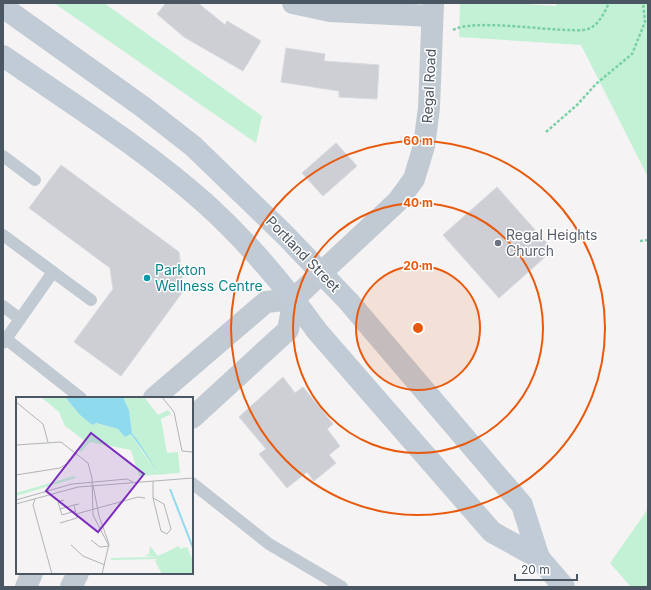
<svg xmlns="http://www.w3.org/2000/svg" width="651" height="590" font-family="Inter,sans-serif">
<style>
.green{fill:#c3f1d5}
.building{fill:#cdcfd5;stroke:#d7d9de}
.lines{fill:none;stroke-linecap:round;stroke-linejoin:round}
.path{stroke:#7ad0a6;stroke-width:2.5;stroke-dasharray:3 2;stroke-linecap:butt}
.service{stroke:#c1cad2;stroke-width:12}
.minor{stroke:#c1cad2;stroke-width:22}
.tertiary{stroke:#c1cad2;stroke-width:22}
.secondary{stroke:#c1cbd6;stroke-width:22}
.ring{fill:none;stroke:#e8590c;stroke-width:2}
.worship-dot{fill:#6b7280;stroke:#fff;stroke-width:1.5}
.culture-dot{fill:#0f9aa8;stroke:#fff;stroke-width:1.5}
.labels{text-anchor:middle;stroke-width:3;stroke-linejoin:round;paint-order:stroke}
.street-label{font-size:14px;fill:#4a5661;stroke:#fff}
.worship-label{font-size:14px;fill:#5b616d;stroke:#fff;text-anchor:start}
.culture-label{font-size:14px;fill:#0d838f;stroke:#fff;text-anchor:start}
.inset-river{fill:none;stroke:#90daee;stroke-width:2}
.inset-road{fill:none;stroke:#b1b4b9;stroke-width:1}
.view{fill:#7b2cbf;fill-opacity:0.15;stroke:#7b2cbf;stroke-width:2}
.inset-edge{fill:none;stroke:#4a5661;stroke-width:2}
.centre{fill:#e8590c;stroke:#fff;stroke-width:2}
.ring-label{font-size:12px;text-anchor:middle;font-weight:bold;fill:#e8590c;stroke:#fff;stroke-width:3;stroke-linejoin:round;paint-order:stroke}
</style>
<rect width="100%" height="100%" fill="#f5f3f3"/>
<g class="green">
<polygon points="54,3 104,3 262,116 256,143"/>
<polygon points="460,3 512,3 556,6 557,3 648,3 648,177 581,45 459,37"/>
<polygon points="648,509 648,587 631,587 610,563"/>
</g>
<g class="building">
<polygon points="166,3 198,3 225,25 227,21 261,41 243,71 184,37 157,14"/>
<polygon points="286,48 325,54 324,61 379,65 377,99 339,97 339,91 281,82"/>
<polygon points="336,143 357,166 323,196 302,173"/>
<polygon points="61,165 179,252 184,290 121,376 74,342 113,289 110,268 29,208"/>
<polygon points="497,187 553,250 499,298 443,235"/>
<polygon points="283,377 295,393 303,387 333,424 327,429 340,446 329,455 336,463 314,481 307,472 287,488 259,454 266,449 239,417"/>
</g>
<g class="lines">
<g class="path">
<path d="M453,30c19,-11 90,0 117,0 5,0 13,1 18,-1 11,-4 16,-16 21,-26"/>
<polyline points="546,132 577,105 596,84 632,54 645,22 643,3"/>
<polyline points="640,241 648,240"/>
</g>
<g class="service">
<polyline points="3,156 35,180"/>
<polyline points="3,235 53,272"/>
<polyline points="3,306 20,319"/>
<polyline points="6,339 53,272 91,300"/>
<polyline points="3,343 6,339 81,398"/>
<polyline points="192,483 269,544 342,587"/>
</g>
<g class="minor">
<polyline points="293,3 330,11 432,16"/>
<polyline points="321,273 398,201 414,179 424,146 429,108 433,3"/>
</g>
<g class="tertiary">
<polyline points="154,398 266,302 294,299"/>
<polyline points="192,418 288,330 294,299 321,273"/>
<polyline points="26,587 32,573"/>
<polyline points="71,587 78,573"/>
</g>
<g class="secondary">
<polyline points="3,7 143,107 193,146 285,235 349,302 522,505 539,558"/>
<path d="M3,56c68,47 140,92 203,148 42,38 78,81 111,127l175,201 47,26 25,29"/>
</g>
</g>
<circle cx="418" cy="328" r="62" fill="#e8590c" fill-opacity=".12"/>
<g class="ring">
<circle cx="418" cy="328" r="62"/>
<circle cx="418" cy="328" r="125"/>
<circle cx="418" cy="328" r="187"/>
</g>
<circle class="worship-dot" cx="498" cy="243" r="4"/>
<circle class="culture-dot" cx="147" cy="278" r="4"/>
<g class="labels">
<g class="street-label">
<text transform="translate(429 86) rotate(-87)" y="5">Regal Road</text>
<text transform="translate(303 254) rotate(46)" y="5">Portland Street</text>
</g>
<g class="worship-label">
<text x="506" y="240">Regal Heights<tspan x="506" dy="16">Church</tspan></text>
</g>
<g class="culture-label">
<text x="155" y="275">Parkton<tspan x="155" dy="16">Wellness Centre</tspan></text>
</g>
</g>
<g transform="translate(16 397)">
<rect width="177" height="177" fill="#f5f3f3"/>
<path d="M25,0h24l15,18 12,10 3,-2 23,6 7,8 6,-3 25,39 -24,-40 -3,-23 -6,-13h21l14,18 10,-5 3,4 -10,5 6,34 11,-1 2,21 -41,3 -8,-26 -41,-8 -9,10 -3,-2 7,-9 -20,-15 -6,-14zM58,79l2,2 -60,18v-3zM134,149l8,10 21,-10 1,3 7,-2 6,14v13h-31l-7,-13 2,-2 -46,1v-2l47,-1 -13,-1 4,-2z" fill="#c3f1d5"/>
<path d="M49,0h58l6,13 3,23 6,8 20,31 -27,-38 -6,3 -7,-8 -22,-6 -4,2 -12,-10z" fill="#90daee"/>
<path class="inset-river" d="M154,92l23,59"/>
<path class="inset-road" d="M146,0l12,15 8,39 11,1M0,5l27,22 5,18M0,48l45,-3 27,21 4,15 1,37 16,31M0,78l44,-7 8,-5 9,-10M77,88l6,31 10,28 -7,30M137,101l11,6 7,25 -4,5 -6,-3 -7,-29 -1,-4v-17M19,102l-2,6 19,69M0,103l56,-16 55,-5 6,3M48,103l-6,2 4,13 13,-4M0,107l62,-17 115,-9M44,112l14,-4M60,116l-2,-8 5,-1M44,126l17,-5 -1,-4 62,-17 7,1M75,143l9,7 9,-1M55,148l12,11 22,9"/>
<path class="view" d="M75,36l53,41 -46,58 -52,-41z"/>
<rect width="177" height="177" class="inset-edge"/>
</g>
<circle cx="418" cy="328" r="6" class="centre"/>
<g class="ring-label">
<text x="418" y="145">60 m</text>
<text x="418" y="207">40 m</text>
<text x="418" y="270">20 m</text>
</g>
<rect width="651" height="590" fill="none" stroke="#4a5661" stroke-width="8"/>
<path d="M515 574v6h62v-6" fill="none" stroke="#4a5661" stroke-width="2"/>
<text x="521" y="574" font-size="12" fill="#4a5661" stroke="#ffffff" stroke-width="3" paint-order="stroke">20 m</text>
</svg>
